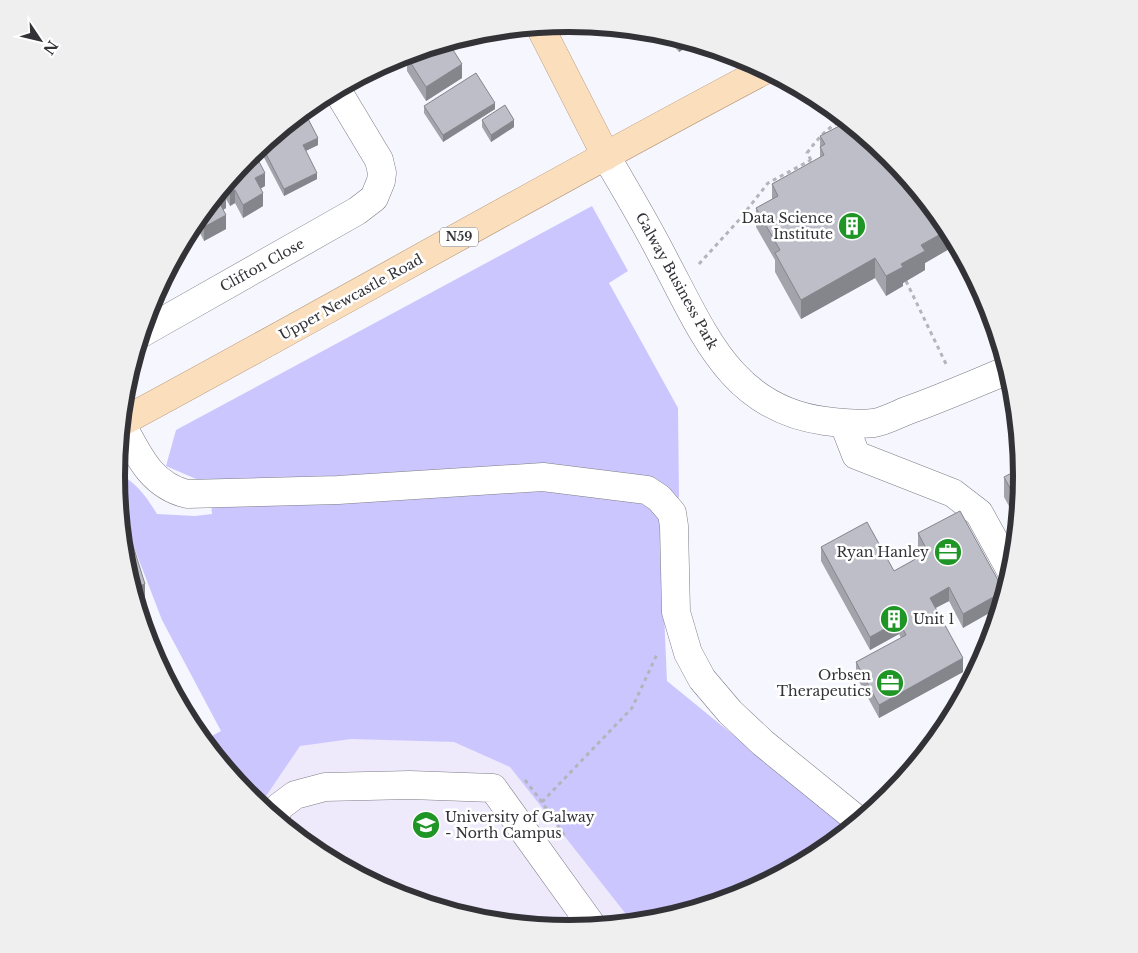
<svg xmlns="http://www.w3.org/2000/svg" width="1138" height="953" font-family="'Libre Baskerville',serif">
<style>
.education{fill:#eeeafc}
.green{fill:#cbc7fe}
.lines{fill:none;stroke-linecap:round;stroke-linejoin:round}
.minor-casing{stroke:#7d7c86;stroke-width:29}
.major-casing{stroke:#b49472;stroke-width:29}
.path{stroke:#b4b4bb;stroke-width:3;stroke-dasharray:4 4;stroke-linecap:butt}
.minor{stroke:#fff;stroke-width:28}
.major{stroke:#fbdfbd;stroke-width:28}
.wall{fill:#a3a3ac}
.shaded-wall{fill:#85858c}
.building{fill:#bebec8;stroke:#85858c}
.labels{text-anchor:middle;stroke-width:5;stroke-linejoin:round;paint-order:stroke}
.shield{fill:#fff;stroke:#707073;stroke-width:1}
.shield-label{font-size:12px;font-weight:bold;fill:#333237}
.poi-label{font-size:14px;fill:#333237;stroke:#fff;text-anchor:end}
.street-label{font-size:14px;fill:#333237;stroke:#fff}
.rim{fill:none;stroke:#333237;stroke-width:6}
</style>
<rect width="100%" height="100%" fill="#f6f6ff"/>
<polygon class="education" points="421,725 511,750 643,922 569,929 480,920 395,895 317,853 249,796 267,737"/>
<path class="green" d="M592,206l36,65 -19,12 69,125 1,89 -19,26 7,158 182,148c-10,8 -19,18 -30,25 -53,33 -123,63 -186,69l-123,-156 -56,-25 -103,-3 -51,7 -40,59 -11,-9 -46,-55 18,-10 -59,-111 -42,-109 -4,-35 1,-3c19,9 29,23 40,41l38,2 17,-2 -2,-29 -44,-19 10,-36z"/>
<g class="lines">
<defs>
<g id="minor">
<path d="M606,156c20,35 41,69 59,105 39,73 67,148 160,160 16,2 33,4 49,2 11,-2 22,-8 32,-12 34,-12 68,-27 102,-41"/>
<polyline points="142,333 357,211 374,198 381,181 382,173 379,160 337,90"/>
<path d="M121,423c17,31 29,62 66,71l151,-4 205,-13 104,13 12,8 13,15 2,13 2,86 12,41 14,26 28,33 33,31 96,78"/>
<polyline points="844,424 856,455 953,493 979,513 1011,571"/>
<polyline points="275,818 279,807 295,795 325,787 410,785 493,788 593,927"/>
</g>
<g id="major">
<polyline points="540,27 606,156"/>
<path d="M122,422c215,-116 427,-238 643,-352"/>
</g>
</defs>
<use href="#minor" class="minor-casing"/>
<use href="#major" class="major-casing"/>
<g class="path">
<path d="M811,160l-4,-7c11,-15 21,-26 37,-34"/>
<polyline points="699,264 739,220 768,183 811,160"/>
<polyline points="906,281 947,366"/>
<polyline points="525,780 542,802 566,838"/>
<polyline points="542,802 632,708 658,652"/>
<polyline points="620,917 625,924"/>
</g>
<use href="#minor" class="minor"/>
<use href="#major" class="major"/>
</g>
<g class="wall">
<polygon points="663,34 693,43 679,52"/>
<polygon points="448,42 462,78 426,101 407,71 407,61 404,63 400,57"/>
<polygon points="424,106 495,109 443,142 424,113"/>
<polygon points="304,111 318,145 306,151 317,179 284,196 259,148"/>
<polygon points="482,120 514,127 491,142 482,127"/>
<polygon points="820,136 906,191 946,225 956,245 925,263 925,270 903,283 903,286 886,296 875,278 801,319 775,272 775,260 756,227 756,208 772,199 772,184 820,158"/>
<polygon points="249,156 265,186 261,188 263,206 243,218 235,203 230,206 226,199 226,208 223,210 226,229 204,241 196,225 191,228"/>
<polygon points="1004,477 1022,477 1017,521 1004,497"/>
<polygon points="918,533 1004,594 963,628 949,601 935,608 963,672 879,718 856,676 856,662 901,638 899,634 870,650 821,561 821,547 894,571 923,555 918,547"/>
</g>
<g class="shaded-wall">
<polygon points="679,39 693,43 679,52"/>
<polygon points="427,49 407,57 407,61 404,63 404,56"/>
<polygon points="462,64 462,78 426,101 426,87"/>
<polygon points="495,103 495,109 443,142 443,135"/>
<polygon points="514,120 514,127 491,142 491,135"/>
<polygon points="318,138 318,145 303,152 303,145"/>
<polygon points="265,173 265,186 255,192 255,178"/>
<polygon points="317,173 317,179 284,196 284,189"/>
<polygon points="235,190 235,203 230,206 230,192"/>
<polygon points="263,193 263,206 243,218 243,205"/>
<polygon points="226,195 226,208 218,213 218,200"/>
<polygon points="226,215 226,229 204,241 204,227"/>
<polygon points="196,221 196,225 191,228 193,225"/>
<polygon points="948,230 956,245 925,263 925,270 903,283 903,286 886,296 886,276 901,264 921,245"/>
<polygon points="188,237 188,250 175,257 185,238"/>
<polygon points="875,258 875,278 801,319 801,300"/>
<polygon points="145,584 145,598 136,601 132,588"/>
<polygon points="949,587 949,601 930,611 930,598"/>
<polygon points="1004,591 1000,607 963,628 963,614"/>
<polygon points="899,621 899,634 870,650 870,637"/>
<polygon points="963,658 963,672 879,718 879,705"/>
</g>
<g class="building">
<polygon points="448,42 462,64 426,87 407,57 415,52"/>
<polygon points="476,73 495,103 443,135 424,106"/>
<polygon points="505,105 514,120 491,135 482,120"/>
<polygon points="304,111 318,138 303,145 317,173 284,189 262,146"/>
<polygon points="847,122 884,152 906,191 914,187 946,225 948,230 921,245 925,251 901,264 903,267 886,276 875,258 801,300 775,253 780,250 756,208 778,196 772,184 824,155 820,147 825,144 820,136"/>
<polygon points="254,152 265,173 255,178 263,193 243,205 235,190 230,192 226,185 249,156"/>
<polygon points="222,189 226,195 218,200 226,215 204,227 199,217"/>
<polygon points="1021,468 1022,477 1019,505 1004,477"/>
<polygon points="121,507 145,584 132,588 125,565 119,508"/>
<polygon points="960,511 1004,591 963,614 949,587 930,598 963,658 879,705 856,662 906,635 899,621 870,637 821,547 867,522 894,571 928,552 918,533"/>
</g>
<defs>
<symbol id="building-disc" viewBox="-11 -11 22 22"><circle r="9.5" fill="#1f9525" stroke="#fff"/><path d="M-4-6H4V6H1V3H-1V6H-4ZM-2.5-4.3h1.7v1.8h-1.7ZM.8-4.3h1.7v1.8H.8ZM-2.5-1h1.7V.8h-1.7ZM.8-1h1.7V.8H.8Z" fill="#fff"/></symbol>
<symbol id="office-disc" viewBox="-11 -11 22 22"><circle r="9.5" fill="#1f9525" stroke="#fff"/><path d="M-6-3h4V-5.5h4V-3h4V5H-6ZM-1-4.5V-3h2v-1.5ZM-6 0V1H6V0Z" fill="#fff"/></symbol>
<symbol id="university-disc" viewBox="-11 -11 22 22"><circle r="9.5" fill="#1f9525" stroke="#fff"/><path d="M0-5L7-2L0 1L-7-2ZM-4 1L0 2.5L4 1V4Q0 6-4 4Z" fill="#fff"/></symbol>
</defs>
<g fill-rule="evenodd">
<use href="#building-disc" x="836" y="210" width="32" height="32"/>
<use href="#office-disc" x="932" y="536" width="32" height="32"/>
<use href="#building-disc" x="878" y="603" width="32" height="32"/>
<use href="#office-disc" x="874" y="667" width="32" height="32"/>
<use href="#university-disc" x="410" y="809" width="32" height="32"/>
</g>
<g class="labels">
<rect class="shield" x="440" y="227.5" width="38" height="19" rx="4"/>
<g class="shield-label">
<text x="459" y="241">N59</text>
</g>
<g class="poi-label">
<text x="833" y="223">Data Science<tspan x="833" dy="16">Institute</tspan></text>
<text x="929" y="557">Ryan Hanley</text>
<text x="913" y="624" text-anchor="start">Unit 1</text>
<text x="871" y="680">Orbsen<tspan x="871" dy="16">Therapeutics</tspan></text>
<text x="445" y="822" text-anchor="start">University of Galway<tspan x="445" dy="16">- North Campus</tspan></text>
</g>
<g class="street-label">
<text transform="translate(262 265) rotate(-29)" y="5">Clifton Close</text>
<text transform="translate(677 281) rotate(61)" y="5">Galway Business Park</text>
<text transform="translate(351 297) rotate(-29)" y="5">Upper Newcastle Road</text>
</g>
</g>
<path d="M0 0H1138V953H0ZM125 476a444 444 0 1 1 888 0a444 444 0 1 1-888 0Z" fill="#efefef" fill-rule="evenodd"/>
<path class="rim" d="M125 476a444 444 0 1 1 888 0a444 444 0 1 1-888 0Z"/>
<g transform="translate(40 40) rotate(125)" stroke="#ffffff" stroke-width="4" paint-order="stroke">
<path d="M0-4L9 19L0 12L-9 19Z" fill="#333237"/>
<text y="-8" font-size="14" font-weight="bold" text-anchor="middle" fill="#333237">N</text>
</g>
</svg>
